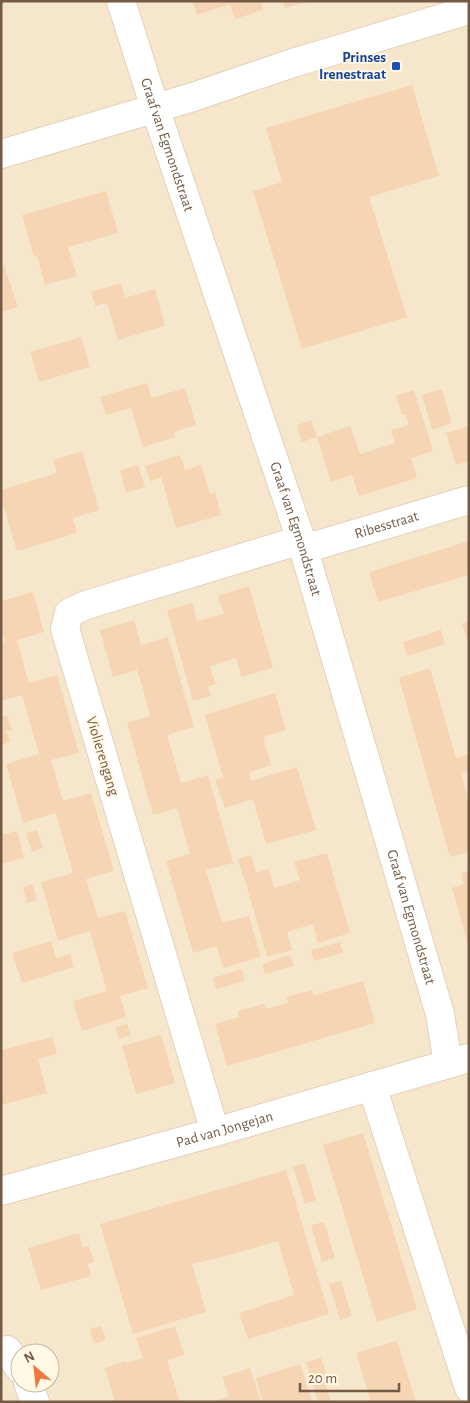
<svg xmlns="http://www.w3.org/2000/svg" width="470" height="1403" font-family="'Alegreya Sans',sans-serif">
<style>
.residential{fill:#f6e7cc;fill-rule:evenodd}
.building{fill:#f5d5b4}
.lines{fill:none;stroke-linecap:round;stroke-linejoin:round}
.minor-casing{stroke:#e2d1ba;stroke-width:30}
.minor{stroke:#fff;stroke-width:28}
.transit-dot{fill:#1a4fb4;stroke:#fff8e5;stroke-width:2}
.labels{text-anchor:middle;stroke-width:4;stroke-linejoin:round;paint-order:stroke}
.transit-label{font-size:15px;font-weight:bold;fill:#164399;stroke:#fff8e5;text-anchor:end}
.street-label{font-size:15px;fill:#755b45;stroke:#fff8e5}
</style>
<rect width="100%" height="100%" fill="#fef5de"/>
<path class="residential" d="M1,1h468v1401h-468zM20,1353h30v30h-30z"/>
<g class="building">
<polygon points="193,1 261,1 263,10 235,19 230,4 197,15"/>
<polygon points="283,1 308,1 308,2 285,8"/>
<polygon points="412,85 439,176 369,197 407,317 302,349 253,191 282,182 266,128"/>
<polygon points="106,191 118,233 68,247 77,276 45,285 37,256 34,257 22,215"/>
<polygon points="4,265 18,307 1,312 1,266"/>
<polygon points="121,283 125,298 155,289 165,326 118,340 107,303 95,306 91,292"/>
<polygon points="81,337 90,367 39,382 30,352"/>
<polygon points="147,383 151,398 185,388 196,425 174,432 175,437 143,447 131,408 106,415 100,397"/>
<polygon points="442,389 452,423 432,430 422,395"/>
<polygon points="414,390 433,451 411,458 417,478 359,496 352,475 331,482 317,437 350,426 360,454 395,443 391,430 409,425 405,414 402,415 396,396"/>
<polygon points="311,420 317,437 302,442 297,425"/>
<polygon points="469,426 469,461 456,465 446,433"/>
<polygon points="82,451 99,510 73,518 77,533 17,551 1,498 1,490 57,473 53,460"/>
<polygon points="180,455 185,470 201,465 210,494 215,492 221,515 176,528 161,477 150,481 145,466"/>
<polygon points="138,465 145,487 126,493 120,470"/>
<polygon points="469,541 469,575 378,602 369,572"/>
<polygon points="249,586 273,668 240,677 241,675 236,658 210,666 215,683 216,682 217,684 208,686 211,696 193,701 167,610 193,603 197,621 224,614 218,596"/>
<polygon points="33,592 44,632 17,640 23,662 29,683 57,675 79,753 51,760 63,801 91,793 114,871 86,879 92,899 98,918 125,911 148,988 120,996 126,1017 82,1031 73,1001 107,991 90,931 58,941 41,882 73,873 56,813 23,823 6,764 39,754 22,695 1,701 1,643 5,642 1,627 1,601"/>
<polygon points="134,620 141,645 168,637 194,727 167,735 174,758 181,783 208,775 234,866 232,863 206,870 222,923 249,916 261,957 223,968 217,946 193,953 166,861 190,854 177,808 153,815 127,723 150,716 144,693 137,670 113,677 100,630"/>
<polygon points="469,621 469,637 466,638 462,624"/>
<polygon points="441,630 445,644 407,656 403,642"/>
<polygon points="430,668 456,758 469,754 469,770 461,773 469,802 469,852 450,857 399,678"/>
<polygon points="275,693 286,730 263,737 271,765 249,772 250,777 251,781 297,767 316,830 266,844 253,799 225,808 215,780 223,777 205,715"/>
<polygon points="7,715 12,730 1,733 1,717"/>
<polygon points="7,732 10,742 1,745 1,734"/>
<polygon points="37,830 43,848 32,852 26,833"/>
<polygon points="17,831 24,858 1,864 1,835"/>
<polygon points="327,853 350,933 318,943 313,924 287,932 292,950 267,957 244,877 243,877 238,859 251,855 256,873 269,869 274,888 300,880 294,862"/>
<polygon points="469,871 469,944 468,944 452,888 464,884 461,873"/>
<polygon points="33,884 37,900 27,903 23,887"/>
<polygon points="51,941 56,958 70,954 74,967 22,983 12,953"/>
<polygon points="340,942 343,953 314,961 311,950"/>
<polygon points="290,955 294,966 265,974 262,964"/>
<polygon points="242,969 245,981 216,989 213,978"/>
<polygon points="363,981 375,1023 227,1066 215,1024 239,1017 238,1011 263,1004 264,1004 266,1009 288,1003 286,997 312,990 314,995"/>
<polygon points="127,1024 131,1035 119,1039 115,1027"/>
<polygon points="161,1035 175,1083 136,1094 122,1046"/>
<polygon points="52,1037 57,1054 38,1059 47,1093 1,1105 1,1050"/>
<polygon points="363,1133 417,1309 377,1322 323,1145"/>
<polygon points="305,1163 316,1200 305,1204 293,1167"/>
<polygon points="286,1170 329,1314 248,1339 239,1313 294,1295 278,1241 226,1256 192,1264 206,1312 133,1334 100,1224"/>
<polygon points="324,1222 335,1258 322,1262 311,1225"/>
<polygon points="79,1233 83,1248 89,1246 94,1262 88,1264 91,1276 41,1290 28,1248"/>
<polygon points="341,1281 352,1316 340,1320 329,1284"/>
<polygon points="101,1326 106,1340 94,1344 90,1329"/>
<polygon points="175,1326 184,1355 167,1360 180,1402 115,1402 105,1368 126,1361 127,1363 143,1358 136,1338"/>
<polygon points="397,1341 416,1402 371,1402 356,1353"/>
<polygon points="321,1358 330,1385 326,1386 331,1402 318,1402 306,1362"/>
<polygon points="300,1364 312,1402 263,1402 256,1378"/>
<polygon points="250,1368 261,1402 220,1402 219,1399 229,1396 222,1377"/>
</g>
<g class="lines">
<defs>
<g id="minor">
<path id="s1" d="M121,1l34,107 146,432 139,474 8,50"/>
<polyline points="1,154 193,97 293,63 469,10"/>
<path id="s2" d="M304,549l165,-49"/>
<polyline points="372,1086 469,1388"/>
<polyline points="215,1132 65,629 69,613 86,605 301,540"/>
<path id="s3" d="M1,1191l214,-59 254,-74"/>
<polyline points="7,1350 20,1369"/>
<polyline points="28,1383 35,1402"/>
</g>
</defs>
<use href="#minor" class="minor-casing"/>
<use href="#minor" class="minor"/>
</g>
<rect class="transit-dot" x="391" y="61" width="10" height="10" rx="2.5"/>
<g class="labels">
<g class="transit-label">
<text x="386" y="62">Prinses<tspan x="386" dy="17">Irenestraat</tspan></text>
</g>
<g class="street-label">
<text dy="5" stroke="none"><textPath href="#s1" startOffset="151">Graaf van Egmondstraat</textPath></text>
<text dy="5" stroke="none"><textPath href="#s2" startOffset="86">Ribesstraat</textPath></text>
<text dy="5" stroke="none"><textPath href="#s1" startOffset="556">Graaf van Egmondstraat</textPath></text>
<text transform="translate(103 756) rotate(73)" y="5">Violierengang</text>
<text dy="5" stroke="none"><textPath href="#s1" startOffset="961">Graaf van Egmondstraat</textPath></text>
<text dy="5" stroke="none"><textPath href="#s3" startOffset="232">Pad van Jongejan</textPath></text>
</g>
</g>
<rect width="470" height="1403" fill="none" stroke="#755b45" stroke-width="5"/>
<g transform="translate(35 1368) rotate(332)"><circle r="24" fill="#fff8e5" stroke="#c8b9a5"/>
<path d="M0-4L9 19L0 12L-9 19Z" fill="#f0783a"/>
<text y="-8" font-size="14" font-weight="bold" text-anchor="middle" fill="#755b45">N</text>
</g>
<path d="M300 1383v8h99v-8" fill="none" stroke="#755b45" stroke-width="2.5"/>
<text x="308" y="1383" font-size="15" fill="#755b45" stroke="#fff8e5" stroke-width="4" paint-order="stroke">20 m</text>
</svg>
